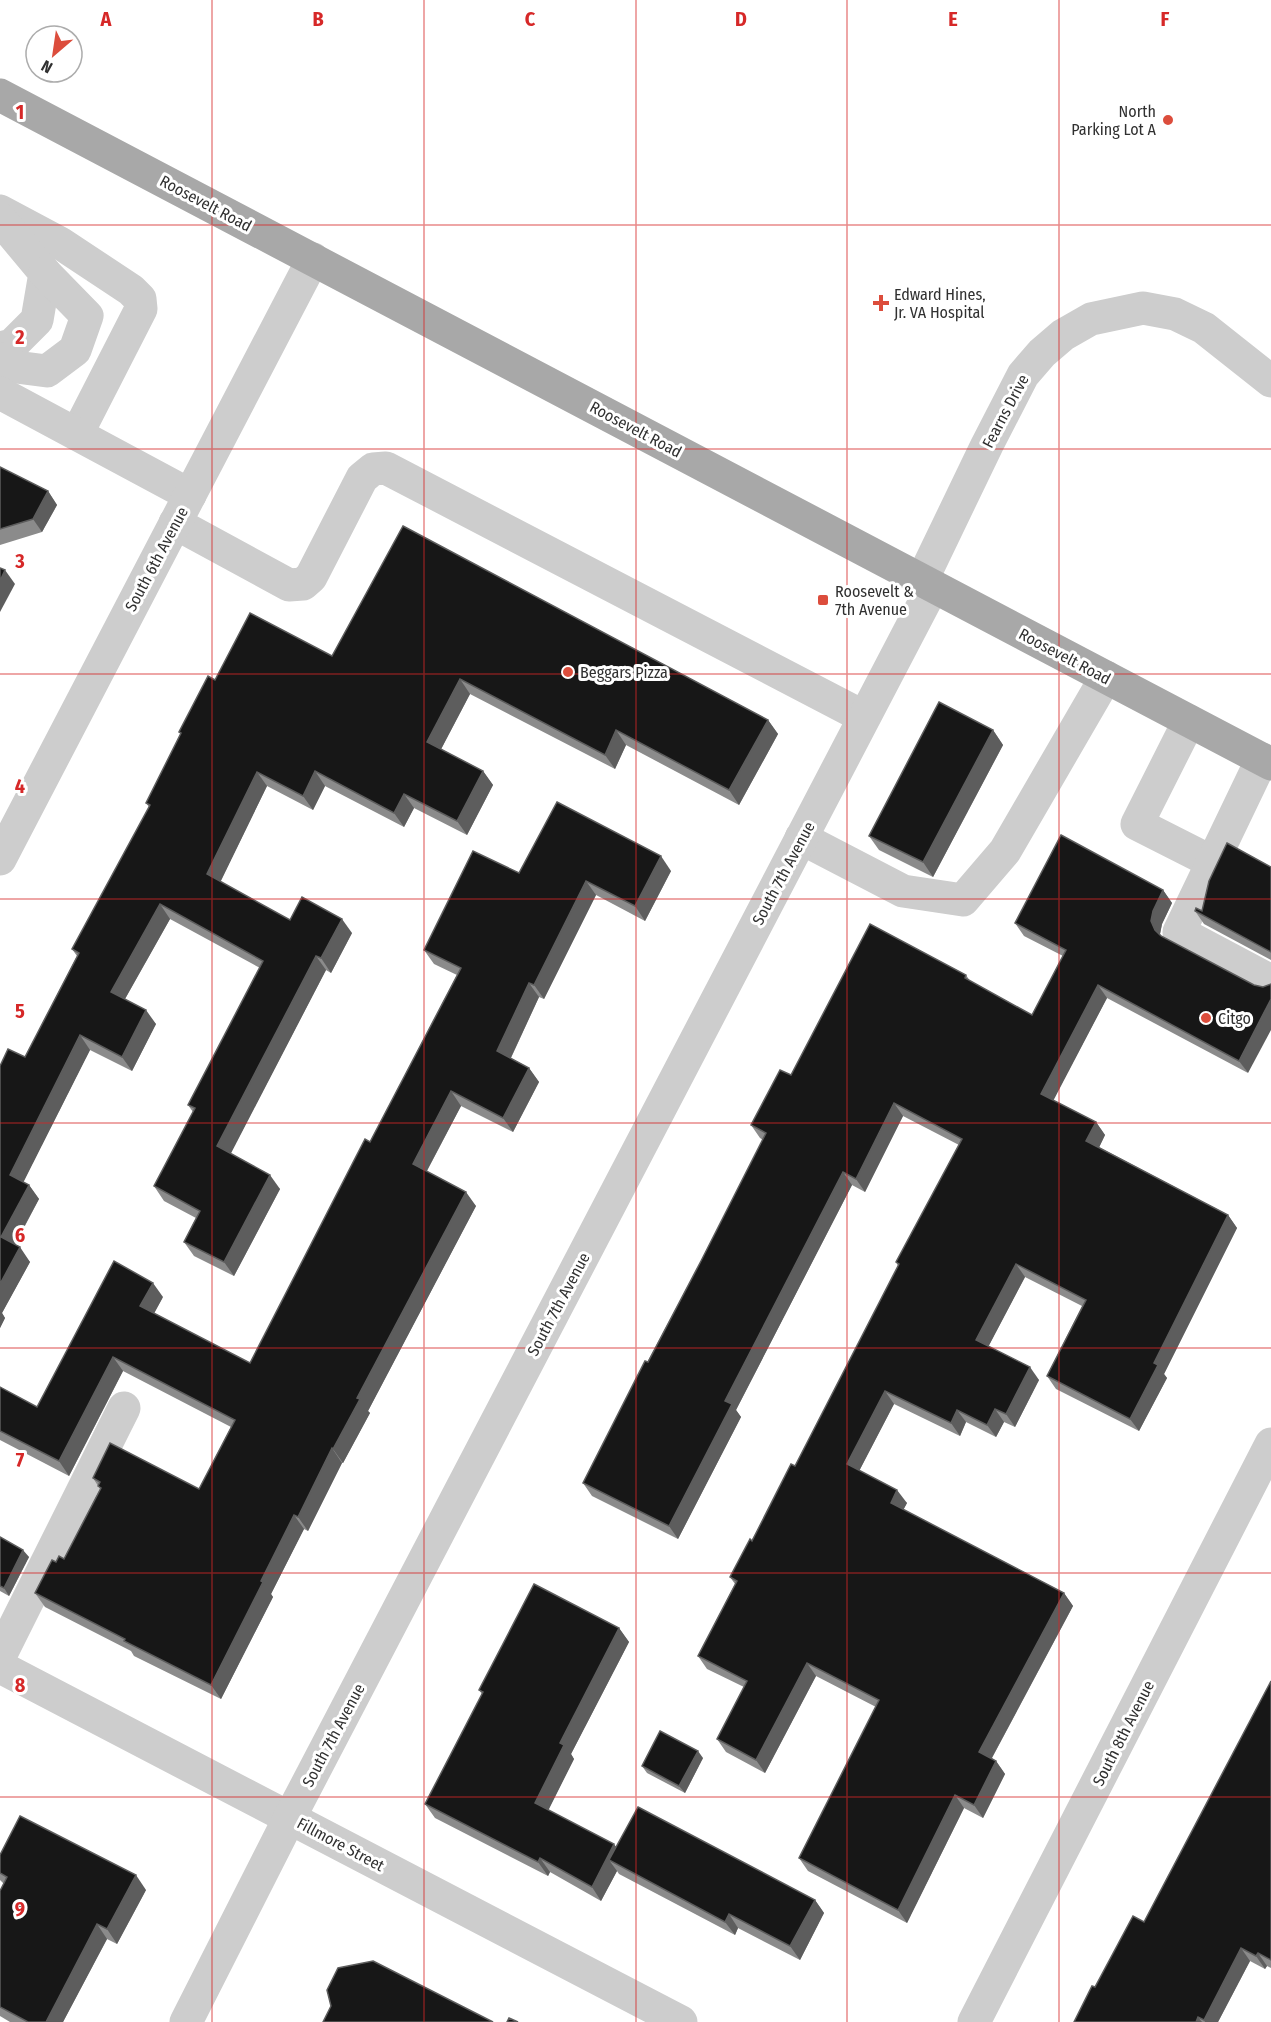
<svg xmlns="http://www.w3.org/2000/svg" width="1271" height="2022" font-family="'Fira Sans Condensed',sans-serif">
<style>
.lines{fill:none;stroke-linecap:round;stroke-linejoin:round}
.minor{stroke:#cdcdcd;stroke-width:33}
.major{stroke:#a8a8a8;stroke-width:33}
.wall{fill:#8b8b8b}
.shaded-wall{fill:#5d5d5d}
.building{fill:#171717;stroke:#5d5d5d;stroke-width:1.5}
.grid{fill:none;stroke:#d62828;stroke-width:1.5;stroke-opacity:0.55}
.poi-dot{fill:#dc4d3c;stroke:#fff;stroke-width:2}
.labels{text-anchor:middle;stroke-width:6;stroke-linejoin:round;paint-order:stroke}
.poi-label{font-size:16px;fill:#303030;stroke:#fff;text-anchor:start}
.street-label{font-size:16px;fill:#303030;stroke:#fff}
.grid-label{font-size:20px;text-anchor:middle;font-weight:bold;fill:#d62828;stroke:#fff;stroke-width:6;stroke-linejoin:round;paint-order:stroke}
</style>
<rect width="100%" height="100%" fill="#fff"/>
<g class="lines">
<g class="minor">
<polyline points="0,211 60,243 131,290 140,299 141,309 77,434"/>
<polyline points="0,219 45,273 37,320 12,345 0,348"/>
<polyline points="0,359 16,367 47,371 75,350 87,316 45,273"/>
<polyline points="0,393 190,495"/>
<polyline points="175,523 289,585 303,584 311,577 362,478 373,469 386,468 864,717"/>
<polyline points="922,580 987,445 1023,375 1042,353 1063,335 1091,319 1143,308 1175,314 1204,328 1271,381"/>
<polyline points="1189,721 1137,824 1212,862"/>
<polyline points="1262,759 1179,932 1271,981"/>
<polyline points="801,838 903,891 963,900 1005,851 1106,677"/>
<polyline points="0,859 313,259"/>
<polyline points="0,1656 124,1408"/>
<polyline points="0,1667 681,2022"/>
<polyline points="186,2022 290,1817 933,586"/>
<polyline points="974,2022 1271,1444"/>
</g>
<polyline class="major" points="0,95 1271,764"/>
</g>
<g class="wall">
<polygon points="0,467 48,491 57,505 42,532 0,545"/>
<polygon points="332,656 768,720 778,734 739,805 626,745 615,769 470,694 441,749 483,771 493,785 467,835 414,808 404,827 325,786 313,810 267,786 220,882 290,920 352,933 331,973 326,970 230,1154 280,1189 234,1276 194,1256 184,1242 196,1218 164,1201 154,1186 193,1112 188,1105 260,968 170,919 125,999 156,1024 132,1071 90,1050 23,1182 29,1185 39,1199 15,1245 30,1262 2,1313 5,1318 0,1328 0,1066 25,1057 77,956 72,949 149,807 146,803 181,734 179,732 215,680"/>
<polygon points="993,730 1003,745 933,877 879,850 869,836"/>
<polygon points="1271,867 1271,960 1204,924 1195,911 1202,911"/>
<polygon points="671,871 645,921 596,895 544,999 539,997 511,1058 529,1068 539,1082 513,1132 461,1106 427,1171 476,1206 368,1411 370,1413 343,1463 342,1463 308,1531 304,1529 271,1594 273,1597 221,1699 134,1656 131,1651 45,1607 35,1593 56,1562 64,1559 100,1489 93,1478 199,1489 231,1427 123,1371 69,1476 0,1440 0,1387 37,1407 163,1297 154,1313 250,1363 370,1142 457,975 434,964 424,950 519,873"/>
<polygon points="1163,890 1172,903 1162,924 1160,934 1161,936 1248,1073 1107,998 1053,1100 1096,1122 1105,1135 1099,1147 1228,1215 1237,1228 1164,1374 1167,1378 1139,1431 1056,1389 1047,1376 1082,1306 1025,1277 988,1347 1039,1380 1015,1427 1004,1422 996,1437 966,1422 960,1436 894,1404 859,1471 907,1503 903,1510 1064,1593 1073,1606 992,1758 996,1761 1005,1774 983,1818 964,1808 907,1923 808,1871 799,1858 876,1707 816,1676 765,1773 726,1752 717,1739 744,1687 707,1669 698,1656 735,1584 730,1577 795,1466 898,1266 896,1262 959,1145 903,1116 865,1192 852,1185 736,1410 741,1417 678,1539 592,1496 583,1483 701,1261 763,1140 760,1138 751,1125 791,1075 966,975 970,981 1032,1015 1063,956 1024,936 1015,923"/>
<polygon points="0,1537 29,1557 9,1596 0,1591"/>
<polygon points="619,1628 629,1642 571,1754 574,1759 548,1810 617,1847 815,1900 824,1913 800,1960 738,1928 735,1935 619,1874 617,1871 601,1901 550,1872 548,1876 435,1818 425,1804 482,1694 479,1690"/>
<polygon points="1271,1681 1271,1968 1267,1966 1265,1969 1250,1961 1218,2022 1074,2022 1095,1987 1144,1922"/>
<polygon points="703,1758 685,1793 647,1773 642,1766"/>
<polygon points="0,1873 146,1890 117,1944 107,1939 63,2022 10,2022 0,2016 0,1891 4,1884 0,1880"/>
</g>
<g class="shaded-wall">
<polygon points="48,491 57,505 42,532 33,519"/>
<polygon points="5,570 15,584 0,612 0,581"/>
<polygon points="460,679 470,694 437,757 427,742"/>
<polygon points="768,720 778,734 739,805 729,790"/>
<polygon points="616,730 626,745 615,769 605,755"/>
<polygon points="993,730 1003,745 933,877 923,862"/>
<polygon points="315,771 325,786 313,810 303,796"/>
<polygon points="483,771 493,785 467,835 457,821"/>
<polygon points="257,772 267,786 217,889 207,874"/>
<polygon points="404,794 414,808 404,827 394,813"/>
<polygon points="661,856 671,871 645,921 635,906"/>
<polygon points="586,881 596,895 544,999 534,985"/>
<polygon points="1163,890 1172,903 1162,924 1160,934 1164,943 1155,930 1151,921 1153,911"/>
<polygon points="160,904 170,919 121,1006 111,992"/>
<polygon points="342,919 352,933 331,973 321,958"/>
<polygon points="316,956 326,970 227,1161 217,1146"/>
<polygon points="529,983 539,997 507,1066 497,1051"/>
<polygon points="1098,985 1107,998 1050,1107 1041,1094"/>
<polygon points="1271,999 1271,1030 1248,1073 1239,1061"/>
<polygon points="146,1010 156,1024 132,1071 122,1057"/>
<polygon points="80,1035 90,1050 20,1189 10,1175"/>
<polygon points="529,1068 539,1082 513,1132 503,1118"/>
<polygon points="451,1091 461,1106 423,1178 413,1164"/>
<polygon points="894,1103 903,1116 865,1192 856,1179"/>
<polygon points="1096,1122 1105,1135 1096,1154 1086,1141"/>
<polygon points="843,1172 852,1185 736,1410 741,1417 678,1539 669,1526 725,1401"/>
<polygon points="270,1175 280,1189 234,1276 224,1262"/>
<polygon points="29,1185 39,1199 11,1251 1,1237"/>
<polygon points="466,1192 476,1206 368,1411 370,1413 343,1463 333,1449 357,1398"/>
<polygon points="1228,1215 1237,1228 1164,1374 1167,1378 1139,1431 1130,1419 1154,1363"/>
<polygon points="20,1247 30,1262 2,1313 5,1318 0,1328 0,1284"/>
<polygon points="1016,1264 1025,1277 985,1353 976,1340"/>
<polygon points="153,1283 163,1297 150,1321 140,1306"/>
<polygon points="113,1357 123,1371 69,1476 59,1461"/>
<polygon points="1030,1367 1039,1380 1015,1427 1006,1414"/>
<polygon points="885,1391 894,1404 856,1477 847,1464"/>
<polygon points="995,1409 1004,1422 996,1437 987,1425"/>
<polygon points="957,1410 966,1422 960,1436 951,1423"/>
<polygon points="332,1448 342,1463 308,1531 298,1517"/>
<polygon points="897,1490 907,1503 900,1516 891,1503"/>
<polygon points="294,1515 304,1529 271,1594 273,1597 221,1699 211,1685 261,1581"/>
<polygon points="23,1550 29,1557 9,1596 4,1588"/>
<polygon points="1064,1593 1073,1606 988,1765 979,1752"/>
<polygon points="619,1628 629,1642 571,1754 574,1759 545,1817 535,1803 560,1743"/>
<polygon points="807,1663 816,1676 765,1773 756,1760"/>
<polygon points="698,1751 703,1758 685,1793 679,1786"/>
<polygon points="996,1761 1005,1774 983,1818 974,1805"/>
<polygon points="955,1795 964,1808 907,1923 898,1910"/>
<polygon points="614,1844 624,1858 609,1860 617,1871 601,1901 592,1887"/>
<polygon points="540,1858 550,1872 548,1876 538,1862"/>
<polygon points="136,1875 146,1890 117,1944 107,1929"/>
<polygon points="815,1900 824,1913 800,1960 790,1946"/>
<polygon points="729,1914 738,1928 735,1935 725,1922"/>
<polygon points="97,1924 107,1939 63,2022 46,2022"/>
<polygon points="1241,1948 1250,1961 1218,2022 1205,2022 1204,2020"/>
<polygon points="1258,1953 1267,1966 1265,1969 1256,1956"/>
<polygon points="1198,2017 1202,2022 1196,2022"/>
</g>
<g class="building">
<polygon points="0,467 48,491 33,519 0,529"/>
<polygon points="403,526 768,720 729,790 616,730 605,755 460,679 427,742 483,771 457,821 404,794 394,813 315,771 303,796 257,772 207,874 290,920 302,897 342,919 321,958 316,956 217,1146 270,1175 224,1262 184,1242 200,1211 154,1186 195,1108 188,1105 263,961 160,904 111,992 146,1010 122,1057 80,1035 10,1175 29,1185 1,1237 20,1247 0,1284 0,1066 8,1049 25,1057 79,953 72,949 150,805 146,803 181,733 179,732 208,676 215,680 250,613 332,656"/>
<polygon points="0,568 5,570 0,581"/>
<polygon points="939,702 993,730 923,862 869,836"/>
<polygon points="557,802 661,856 635,906 586,881 534,985 529,983 497,1051 529,1068 503,1118 451,1091 413,1164 466,1192 357,1398 360,1399 333,1449 332,1448 298,1517 294,1515 261,1581 263,1582 211,1685 124,1641 125,1639 35,1593 52,1560 56,1562 59,1556 64,1559 101,1488 98,1486 100,1482 93,1478 110,1443 199,1489 235,1420 113,1357 59,1461 0,1431 0,1387 37,1407 114,1261 153,1283 140,1306 250,1363 365,1139 370,1142 461,968 424,950 473,851 519,873"/>
<polygon points="1061,835 1163,890 1153,911 1151,921 1155,930 1161,936 1254,985 1263,987 1271,984 1271,999 1239,1061 1098,985 1041,1094 1096,1122 1086,1141 1228,1215 1154,1363 1158,1365 1130,1419 1047,1376 1086,1300 1016,1264 976,1340 1030,1367 1006,1414 995,1409 987,1425 957,1410 951,1423 885,1391 847,1464 897,1490 891,1503 1064,1593 979,1752 996,1761 974,1805 955,1795 898,1910 799,1858 879,1700 807,1663 756,1760 717,1739 747,1681 698,1656 737,1581 730,1577 750,1539 752,1541 791,1464 795,1466 899,1264 896,1262 962,1139 894,1103 856,1179 843,1172 725,1401 732,1404 669,1526 583,1483 645,1361 648,1362 701,1261 766,1133 751,1125 780,1070 791,1075 870,924 966,975 965,978 1032,1015 1066,950 1015,923"/>
<polygon points="1227,843 1271,867 1271,952 1195,911 1196,908 1202,911 1209,881"/>
<polygon points="0,1537 23,1550 4,1588 0,1586"/>
<polygon points="534,1584 619,1628 560,1743 564,1745 535,1803 614,1844 592,1887 540,1858 538,1862 425,1804 483,1692 479,1690"/>
<polygon points="1271,1681 1271,1960 1258,1953 1256,1956 1241,1948 1204,2020 1198,2017 1196,2022 1074,2022 1092,1986 1095,1987 1133,1916 1144,1922"/>
<polygon points="660,1731 698,1751 679,1786 642,1766"/>
<polygon points="638,1807 815,1900 790,1946 729,1914 725,1922 609,1860"/>
<polygon points="20,1816 136,1875 107,1929 97,1924 46,2022 28,2022 0,2007 0,1891 7,1877 0,1873 0,1855"/>
<polygon points="373,1961 493,2022 323,2022 331,2006 327,1990 338,1968"/>
<polygon points="509,2018 518,2022 507,2022"/>
</g>
<path class="grid" d="M212,0v2022M424,0v2022M636,0v2022M847,0v2022M1059,0v2022M0,225h1271M0,449h1271M0,674h1271M0,899h1271M0,1123h1271M0,1348h1271M0,1573h1271M0,1797h1271"/>
<g class="poi-dot">
<circle cx="1168" cy="120" r="6"/>
<path d="M878 294h6v6h6v6h-6v6h-6v-6h-6v-6h6z"/>
<rect x="817" y="594" width="12" height="12" rx="3"/>
<circle cx="568" cy="672" r="6"/>
<circle cx="1206" cy="1018" r="6"/>
</g>
<g class="labels">
<g class="poi-label">
<text x="1156" y="117" text-anchor="end">North<tspan x="1156" dy="18">Parking Lot A</tspan></text>
<text x="894" y="300">Edward Hines,<tspan x="894" dy="18">Jr. VA Hospital</tspan></text>
<text x="835" y="597">Roosevelt &amp;<tspan x="835" dy="18">7th Avenue</tspan></text>
<text x="580" y="678">Beggars Pizza</text>
<text x="1218" y="1024">Citgo</text>
</g>
<g class="street-label">
<text transform="translate(206 203) rotate(28)" y="6">Roosevelt Road</text>
<text transform="translate(1005 411) rotate(-62)" y="6">Fearns Drive</text>
<text transform="translate(636 429) rotate(28)" y="6">Roosevelt Road</text>
<text transform="translate(156 559) rotate(-62)" y="6">South 6th Avenue</text>
<text transform="translate(1065 656) rotate(28)" y="6">Roosevelt Road</text>
<text transform="translate(783 873) rotate(-62)" y="6">South 7th Avenue</text>
<text transform="translate(558 1304) rotate(-62)" y="6">South 7th Avenue</text>
<text transform="translate(1123 1733) rotate(-63)" y="6">South 8th Avenue</text>
<text transform="translate(333 1735) rotate(-62)" y="6">South 7th Avenue</text>
<text transform="translate(341 1844) rotate(28)" y="6">Fillmore Street</text>
</g>
</g>
<g class="grid-label">
<text x="106" y="26">A</text>
<text x="318" y="26">B</text>
<text x="530" y="26">C</text>
<text x="741" y="26">D</text>
<text x="953" y="26">E</text>
<text x="1165" y="26">F</text>
<text x="20" y="119">1</text>
<text x="20" y="344">2</text>
<text x="20" y="568">3</text>
<text x="20" y="793">4</text>
<text x="20" y="1018">5</text>
<text x="20" y="1242">6</text>
<text x="20" y="1467">7</text>
<text x="20" y="1692">8</text>
<text x="20" y="1916">9</text>
</g>
<g transform="translate(54 54) rotate(209)"><circle r="28" fill="#ffffff" stroke="#acacac" stroke-width="1.5"/>
<path d="M0-4.5L10 22L0 15L-10 22Z" fill="#dc4d3c"/>
<text y="-9" font-size="16" font-weight="bold" text-anchor="middle" fill="#303030">N</text>
</g>
</svg>
